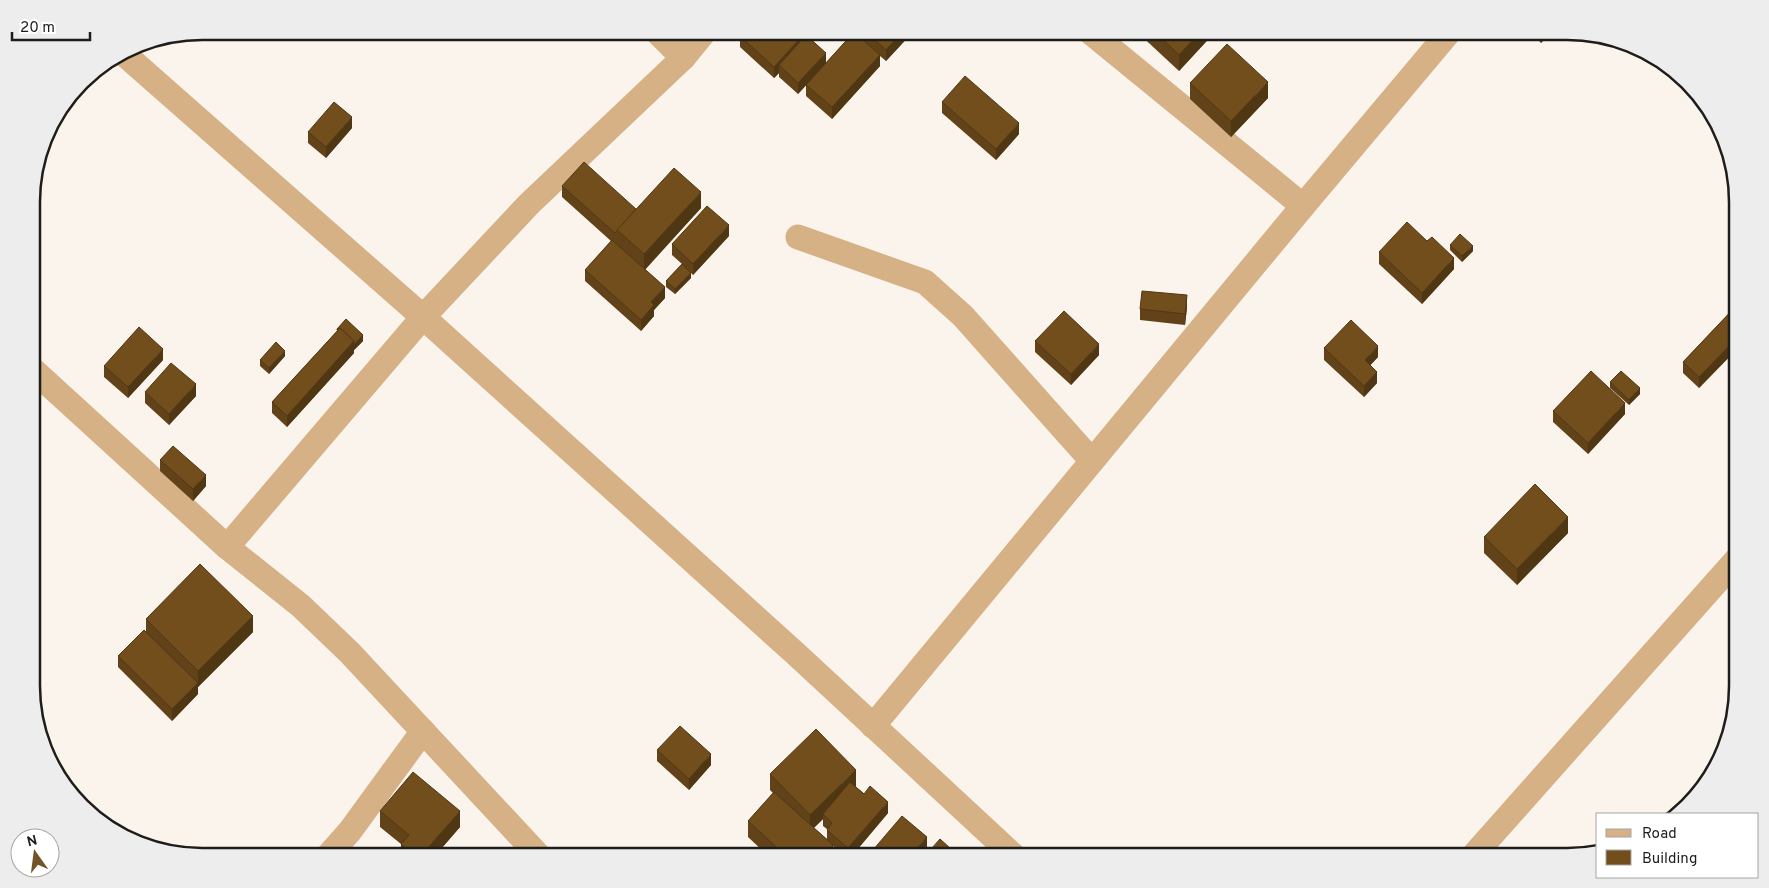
<svg xmlns="http://www.w3.org/2000/svg" width="1769" height="888" font-family="Overpass,sans-serif">
<style>
.lines{fill:none;stroke-linecap:round;stroke-linejoin:round}
.minor{stroke:#d5b185;stroke-width:25}
.wall{fill:#624319;fill-rule:evenodd}
.shaded-wall{fill:#503714}
.building{fill:#724e1d;stroke:#503714}
.rim{fill:none;stroke:#1f1d1a;stroke-width:2.5}
</style>
<rect width="100%" height="100%" fill="#fbf4ed"/>
<g class="lines">
<g class="minor">
<polyline points="1089,31 1303,206"/>
<polyline points="123,53 423,317 796,654 1015,857"/>
<polyline points="683,58 705,31"/>
<polyline points="798,237 925,282 963,316 1092,461"/>
<polyline points="32,369 227,547 301,606 350,653 540,857"/>
<polyline points="227,547 423,317 529,204 683,58 656,31"/>
<polyline points="873,726 1303,206 1450,31"/>
<polyline points="1473,856 1737,559"/>
<polyline points="327,857 350,831 423,731"/>
</g>
</g>
<g class="wall">
<polygon points="744,31 817,31 810,39 826,63 854,32 852,31 912,31 912,33 886,61 880,56 880,66 832,119 806,96 806,85 798,94 779,77 779,73 774,78 740,47 740,36"/>
<polygon points="1136,31 1216,31 1179,71"/>
<polygon points="1529,31 1552,31 1541,43"/>
<polygon points="1190,83 1268,98 1231,137 1190,99"/>
<polygon points="942,102 1019,134 996,160 942,113"/>
<polygon points="352,128 326,158 308,143 308,132"/>
<polygon points="562,186 636,209 701,208 645,269 665,298 654,310 654,316 641,331 585,281 585,270 611,241 562,197"/>
<polygon points="729,236 693,275 689,271 691,278 675,294 666,287 666,281 682,264 672,255 672,244"/>
<polygon points="1427,241 1454,269 1422,304 1379,264 1379,252"/>
<polygon points="1450,245 1473,251 1462,262 1450,250"/>
<polygon points="1737,305 1737,349 1699,388 1683,373 1683,362"/>
<polygon points="1187,307 1185,325 1140,320 1140,309"/>
<polygon points="337,329 363,341 354,350 354,353 287,427 272,413 272,402 337,331"/>
<polygon points="1035,341 1099,355 1071,385 1035,352"/>
<polygon points="1324,348 1378,357 1370,365 1377,383 1364,397 1324,360"/>
<polygon points="285,356 269,374 260,366 260,360"/>
<polygon points="163,360 128,398 104,377 104,366"/>
<polygon points="1610,382 1640,394 1629,405 1610,388"/>
<polygon points="145,392 196,396 169,425 145,403"/>
<polygon points="1553,411 1625,414 1588,454 1553,422"/>
<polygon points="160,460 206,486 193,501 160,471"/>
<polygon points="1568,533 1517,585 1484,553 1484,537"/>
<polygon points="1737,572 1737,590 1734,587 1734,576"/>
<polygon points="146,619 253,632 198,687 198,694 172,721 118,667 118,656 146,631"/>
<polygon points="657,750 711,765 689,790 657,761"/>
<path d="M770,774l86,12v1l32,26 -37,44h-95l10,-3 -18,-17v-16l25,-28 -3,-3zM823,819v7l4,3v10l-13,-11zM833,846l5,5 -5,5z"/>
<polygon points="380,811 460,827 434,857 401,857 401,844 380,827"/>
</g>
<g class="shaded-wall">
<polygon points="807,31 817,31 783,69 779,65 779,73 774,78 774,67"/>
<polygon points="903,31 912,31 912,33 886,61 886,50"/>
<polygon points="1201,31 1216,31 1179,71 1179,55"/>
<polygon points="1541,31 1552,31 1541,43"/>
<polygon points="826,53 826,64 798,94 798,83"/>
<polygon points="880,55 880,66 832,119 832,107"/>
<polygon points="1268,82 1268,98 1231,137 1231,121"/>
<polygon points="352,117 352,128 326,158 326,147"/>
<polygon points="1019,123 1019,134 996,160 996,149"/>
<polygon points="701,192 701,208 644,271 644,254"/>
<polygon points="729,225 729,236 693,275 693,264"/>
<polygon points="1473,246 1473,251 1462,262 1462,256"/>
<polygon points="1454,258 1454,269 1422,304 1422,293"/>
<polygon points="691,273 691,278 675,294 675,289"/>
<polygon points="665,287 665,298 654,310 654,316 641,331 641,320 651,302"/>
<polygon points="1187,295 1187,307 1185,325 1185,314"/>
<polygon points="363,335 363,341 354,350 354,353 287,427 287,416 354,341"/>
<polygon points="1737,338 1737,349 1699,388 1699,377"/>
<polygon points="1099,344 1099,355 1071,385 1071,374"/>
<polygon points="1378,346 1378,357 1365,371 1365,360"/>
<polygon points="163,349 163,360 128,398 128,387"/>
<polygon points="285,351 285,356 269,374 269,368"/>
<polygon points="1377,372 1377,383 1364,397 1364,386"/>
<polygon points="196,384 196,396 169,425 169,414"/>
<polygon points="1640,388 1640,394 1629,405 1629,400"/>
<polygon points="1625,403 1625,414 1588,454 1588,443"/>
<polygon points="206,475 206,486 193,501 193,489"/>
<polygon points="1568,517 1568,533 1517,585 1517,569"/>
<polygon points="253,616 253,632 198,687 198,671"/>
<polygon points="198,683 198,694 172,721 172,709"/>
<polygon points="711,754 711,765 689,790 689,779"/>
<polygon points="856,770 856,786 825,817 823,814 823,819 810,831 810,815"/>
<polygon points="888,802 888,813 851,857 848,857 848,848"/>
<polygon points="460,811 460,827 434,857 420,857"/>
<polygon points="927,837 927,848 919,857 917,848"/>
<polygon points="833,845 833,857 822,857"/>
</g>
<g class="building">
<polygon points="744,31 807,31 774,67 740,36"/>
<polygon points="865,31 903,31 886,50"/>
<polygon points="1154,31 1201,31 1179,55"/>
<polygon points="854,32 880,55 832,107 806,85"/>
<polygon points="806,35 826,53 798,83 779,65"/>
<polygon points="1227,44 1268,82 1231,121 1190,83"/>
<polygon points="965,76 1019,123 996,149 942,102"/>
<polygon points="334,102 352,117 326,147 308,132"/>
<polygon points="584,162 636,209 615,233 562,186"/>
<polygon points="674,168 701,192 644,254 617,230"/>
<polygon points="707,206 729,225 693,264 672,244"/>
<polygon points="1407,222 1427,241 1432,237 1454,258 1422,293 1379,252"/>
<polygon points="1460,234 1473,246 1462,256 1450,245"/>
<polygon points="612,240 665,287 651,302 654,305 641,320 585,270"/>
<polygon points="682,264 691,273 675,289 666,281"/>
<polygon points="1142,291 1187,295 1185,314 1140,309"/>
<polygon points="1737,305 1737,338 1699,377 1683,362"/>
<polygon points="1064,311 1099,344 1071,374 1035,341"/>
<polygon points="346,319 363,335 354,345 354,341 340,328 337,330 337,329"/>
<polygon points="1351,320 1378,346 1365,360 1377,372 1364,386 1324,348"/>
<polygon points="139,327 163,349 128,387 104,366"/>
<polygon points="340,328 354,341 287,416 272,402"/>
<polygon points="276,342 285,351 269,368 260,360"/>
<polygon points="171,363 196,384 169,414 145,392"/>
<polygon points="1591,371 1625,403 1588,443 1553,411"/>
<polygon points="1621,371 1640,388 1629,400 1610,382"/>
<polygon points="173,446 206,475 193,489 160,460"/>
<polygon points="1535,484 1568,517 1517,569 1484,537"/>
<polygon points="200,564 253,616 198,671 146,619"/>
<polygon points="1737,572 1737,579 1734,576"/>
<polygon points="144,630 198,683 172,709 118,656"/>
<polygon points="680,726 711,754 689,779 657,750"/>
<polygon points="816,729 856,770 810,815 770,774"/>
<polygon points="413,772 460,811 420,857 415,857 401,844 409,835 380,811"/>
<polygon points="850,782 864,794 870,786 888,802 848,848 827,830 832,823 823,814"/>
<polygon points="774,792 833,845 822,857 787,857 748,821"/>
<polygon points="902,816 927,837 917,848 925,855 924,857 867,857"/>
<polygon points="940,839 960,857 924,857"/>
<polygon points="771,848 781,857 756,857 761,850 766,854"/>
<polygon points="838,850 845,857 833,857"/>
</g>
<path d="M0 0H1769V888H0ZM202 40H1567A162 162 0 0 1 1729 202V686A162 162 0 0 1 1567 848H202A162 162 0 0 1 40 686V202A162 162 0 0 1 202 40Z" fill="#ededed" fill-rule="evenodd"/>
<path class="rim" d="M202 40H1567A162 162 0 0 1 1729 202V686A162 162 0 0 1 1567 848H202A162 162 0 0 1 40 686V202A162 162 0 0 1 202 40Z"/>
<rect x="1596" y="813" width="162" height="65" fill="#ffffff" stroke="#a5a5a3"/>
<rect x="1606" y="829" width="25" height="8" fill="#d5b185" stroke="#a5a5a3"/>
<text x="1642" y="838" font-size="15" fill="#1f1d1a">Road</text>
<rect x="1606" y="850" width="25" height="15" fill="#724e1d" stroke="#a5a5a3"/>
<text x="1642" y="863" font-size="15" fill="#1f1d1a">Building</text>
<g transform="translate(35 853) rotate(346)"><circle r="24" fill="#ffffff" stroke="#a5a5a3"/>
<path d="M0-4L9 19L0 12L-9 19Z" fill="#735329"/>
<text y="-8" font-size="14" font-weight="bold" text-anchor="middle" fill="#1f1d1a">N</text>
</g>
<path d="M12 32v8h78v-8" fill="none" stroke="#1f1d1a" stroke-width="2.5"/>
<text x="20" y="32" font-size="15" fill="#1f1d1a" stroke="#ffffff" stroke-width="4" paint-order="stroke">20 m</text>
</svg>
